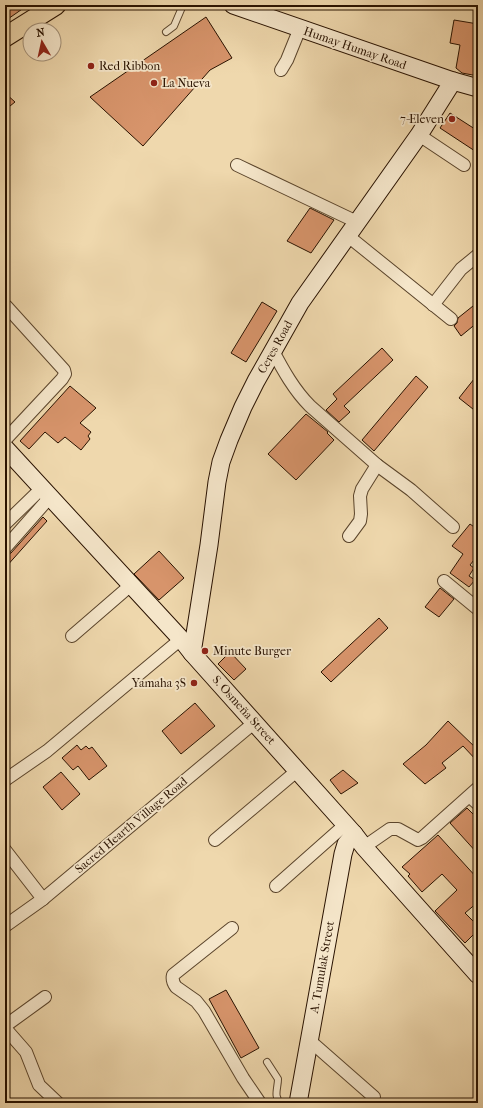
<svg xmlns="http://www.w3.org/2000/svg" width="483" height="1108" font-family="'IM FELL French Canon',serif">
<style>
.building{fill:#d7946b;stroke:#291200}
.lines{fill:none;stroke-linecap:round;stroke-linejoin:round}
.lane-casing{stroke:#5a442b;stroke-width:8}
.street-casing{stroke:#5a442b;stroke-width:14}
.secondary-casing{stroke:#291200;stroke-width:19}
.primary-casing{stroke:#291200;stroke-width:21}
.lane{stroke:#f5e6ca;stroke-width:6}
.street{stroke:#f5e6ca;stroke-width:12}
.secondary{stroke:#f5e6ca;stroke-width:17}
.primary{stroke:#efd8ad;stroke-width:19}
.poi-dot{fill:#8f2418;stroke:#f5e6ca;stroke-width:1.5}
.labels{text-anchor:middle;stroke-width:3.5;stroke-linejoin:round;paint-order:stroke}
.street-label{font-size:12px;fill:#291200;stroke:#f5e6ca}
.poi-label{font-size:12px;fill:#291200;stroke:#f5e6ca;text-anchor:start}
</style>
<rect width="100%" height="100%" fill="#efd8ad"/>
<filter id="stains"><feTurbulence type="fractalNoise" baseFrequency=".005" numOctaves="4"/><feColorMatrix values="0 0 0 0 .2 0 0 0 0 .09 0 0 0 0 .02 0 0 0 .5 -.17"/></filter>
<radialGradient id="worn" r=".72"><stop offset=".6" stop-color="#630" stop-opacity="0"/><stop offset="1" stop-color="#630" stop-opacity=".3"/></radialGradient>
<g class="building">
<polygon points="5,5 28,5 5,21"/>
<polygon points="206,17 232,58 210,70 143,146 90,97"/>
<polygon points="454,20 478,24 478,76 462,73 456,68 460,45 450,43"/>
<polygon points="5,93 15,102 5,110"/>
<polygon points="450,113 478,131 478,153 440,128"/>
<polygon points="310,208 334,220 311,253 287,241"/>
<polygon points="262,302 277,311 246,362 231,353"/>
<polygon points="478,302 478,322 461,336 454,326 457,323 458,318"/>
<polygon points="382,348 393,360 344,406 350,412 339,422 326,410 337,399 333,394"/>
<polygon points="478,374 478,413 459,398"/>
<polygon points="416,376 428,387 374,451 362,440"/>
<polygon points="70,386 96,408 80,423 91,432 88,436 90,439 81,450 65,437 58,443 45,432 29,449 20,441"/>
<polygon points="306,414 328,432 327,433 334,440 296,480 268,454"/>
<polygon points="43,517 47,521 5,568 5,555 11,553"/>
<polygon points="470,524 477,529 474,533 478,536 478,555 470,565 474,568 469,576 475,580 469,587 450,573 463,554 452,546"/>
<polygon points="159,551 184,578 159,600 134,574"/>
<polygon points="440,588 454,599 439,617 425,607"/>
<polygon points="379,618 388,628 331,682 321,672"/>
<polygon points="230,652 246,669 234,680 218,664"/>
<polygon points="195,703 215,726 181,754 162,731"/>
<polygon points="448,721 478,750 478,762 463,746 442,763 446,768 425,784 403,764 426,745"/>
<polygon points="77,745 81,750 86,746 89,749 92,747 107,766 89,780 78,766 73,770 62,758"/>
<polygon points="343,770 358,783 341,794 330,780"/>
<polygon points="61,772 80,794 62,810 43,787"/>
<polygon points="467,808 478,819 478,854 450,823"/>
<polygon points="438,835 478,879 478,902 465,913 478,926 478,930 465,943 435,911 457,890 442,874 422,892 408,876 410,874 402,867"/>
<polygon points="226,990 259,1048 241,1058 209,999"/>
</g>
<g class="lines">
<defs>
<g id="lane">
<polyline points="166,32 174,26 183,5"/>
<polyline points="467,798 478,808"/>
<path d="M267,1062l11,17c0,9 -5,18 3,24"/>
</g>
<g id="street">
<polyline points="281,70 287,60 300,28"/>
<polyline points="419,135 464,165"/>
<polyline points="237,165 357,222"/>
<polyline points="348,236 451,319"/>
<polyline points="433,305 461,269 478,255"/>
<path d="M273,351c10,19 21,39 37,55l67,59 34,25 42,37"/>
<polyline points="5,440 62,379 65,374 64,370 6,306"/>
<polyline points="5,524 42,488"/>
<polyline points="349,536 360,521 361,514 360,496 362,489 377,465"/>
<polyline points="5,548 50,497"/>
<polyline points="444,581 478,609"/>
<polyline points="72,636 131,585"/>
<polyline points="5,780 47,751 181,639"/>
<polyline points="215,840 298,770"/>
<polyline points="364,847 390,829 398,829 418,840 422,838 478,788"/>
<polyline points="5,850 43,899"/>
<polyline points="276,886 346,824"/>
<polyline points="5,926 43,899 255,722"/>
<path d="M232,928l-59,47c-1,4 0,8 3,12l20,14 8,10 39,67 17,25"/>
<polyline points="5,1026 45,997"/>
<polyline points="5,1028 26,1052 39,1085 58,1103"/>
<polyline points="309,1040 374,1097"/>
</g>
<g id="secondary">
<polyline points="233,5 453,81 478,88"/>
<polyline points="5,448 181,639 192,653 354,834 364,847 478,975"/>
<polyline points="192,653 209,545 217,482 221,462 229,440 243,407 256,381 300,303 419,135 453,81"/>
<polyline points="298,1103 343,854 346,844 354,834"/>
</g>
<polyline id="primary" points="5,37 56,5"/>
</defs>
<use href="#lane" class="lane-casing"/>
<use href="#street" class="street-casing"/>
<use href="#secondary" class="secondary-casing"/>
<use href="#primary" class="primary-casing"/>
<use href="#lane" class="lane"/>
<use href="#street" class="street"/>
<use href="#secondary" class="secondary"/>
<use href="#primary" class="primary"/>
</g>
<g class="poi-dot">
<circle cx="91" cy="66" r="4"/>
<circle cx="154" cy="83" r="4"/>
<circle cx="452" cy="119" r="4"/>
<circle cx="205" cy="651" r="4"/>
<circle cx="194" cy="683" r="4"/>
</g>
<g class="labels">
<g class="street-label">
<text transform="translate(355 48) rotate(19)" y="4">Humay Humay Road</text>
<text transform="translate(275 347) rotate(-61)" y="4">Ceres Road</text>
<text transform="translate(244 710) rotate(48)" y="4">S. Osmeña Street</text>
<text transform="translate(131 825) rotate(-40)" y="4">Sacred Hearth Village Road</text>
<text transform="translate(322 967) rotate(-80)" y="4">A. Tumulak Street</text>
</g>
<g class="poi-label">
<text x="99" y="70">Red Ribbon</text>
<text x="162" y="87">La Nueva</text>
<text x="444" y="123" text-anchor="end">7-Eleven</text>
<text x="213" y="655">Minute Burger</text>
<text x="186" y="687" text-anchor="end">Yamaha 3S</text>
</g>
</g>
<rect width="483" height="1108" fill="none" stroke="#efd8ad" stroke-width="20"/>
<rect x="6" y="6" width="471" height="1096" fill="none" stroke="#291200" stroke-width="2"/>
<rect x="10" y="10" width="463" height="1088" fill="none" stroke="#291200"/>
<g transform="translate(42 42) rotate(351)"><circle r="19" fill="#f5e6ca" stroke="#a39179"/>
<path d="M0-3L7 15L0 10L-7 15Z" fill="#8f2418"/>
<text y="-6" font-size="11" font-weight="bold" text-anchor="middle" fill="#291200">N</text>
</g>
<rect width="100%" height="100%" filter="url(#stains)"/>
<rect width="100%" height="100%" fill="url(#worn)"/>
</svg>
